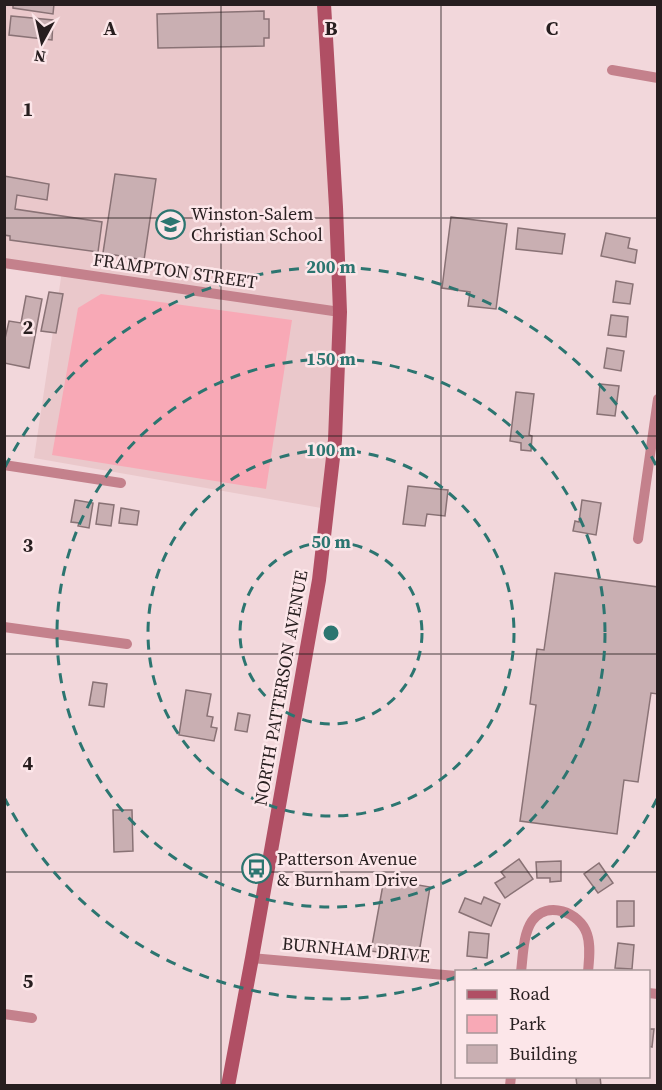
<svg xmlns="http://www.w3.org/2000/svg" width="662" height="1090" font-family="'Source Serif 4',serif">
<style>
.built{fill:#eac8cb}
.green{fill:#f8a9b6}
.building{fill:#c9afb2;stroke:#897275;stroke-width:1.5}
.lines{fill:none;stroke-linecap:round;stroke-linejoin:round}
.minor{stroke:#c4818c;stroke-width:10}
.secondary{stroke:#b04f64;stroke-width:14}
.grid{fill:none;stroke:#271e1f;stroke-width:1.5;stroke-opacity:0.55}
.ring{fill:none;stroke:#2c7570;stroke-width:3;stroke-dasharray:10 8}
.labels{text-anchor:middle;stroke-width:5;stroke-linejoin:round;paint-order:stroke}
.poi-label{font-size:18px;fill:#271e1f;stroke:#fce6e9;text-anchor:start}
.street-label{font-size:18px;fill:#271e1f;stroke:#fce6e9}
.grid-label{font-size:20px;text-anchor:middle;font-weight:bold;fill:#271e1f;stroke:#fce6e9;stroke-width:5;stroke-linejoin:round;paint-order:stroke}
.centre{fill:#2c7570;stroke:#fce6e9;stroke-width:3}
.ring-label{font-size:18px;text-anchor:middle;font-weight:bold;fill:#2c7570;stroke:#fce6e9;stroke-width:5;stroke-linejoin:round;paint-order:stroke}
</style>
<rect width="100%" height="100%" fill="#f2d7db"/>
<polygon class="built" points="5,5 324,5 340,312 327,509 34,458 62,271 5,263"/>
<polygon class="green" points="101,294 292,320 266,489 52,455 78,308"/>
<g class="building">
<polygon points="13,4 54,4 53,14 13,8"/>
<polygon points="264,11 264,19 269,19 269,38 264,38 264,46 158,48 157,14"/>
<polygon points="11,16 53,20 52,40 9,35"/>
<polygon points="115,174 156,179 144,260 103,253"/>
<polygon points="4,176 49,184 47,200 17,195 15,209 102,222 98,252 10,240 10,236 4,235"/>
<polygon points="451,217 507,224 496,309 468,306 470,292 442,288"/>
<polygon points="518,228 565,234 562,254 516,249"/>
<polygon points="606,233 630,238 628,248 637,250 635,263 601,256"/>
<polygon points="616,281 633,284 630,304 613,302"/>
<polygon points="49,292 63,294 56,333 41,331"/>
<polygon points="26,296 42,299 29,368 4,363 4,343 9,321 21,323"/>
<polygon points="611,315 628,317 626,337 608,335"/>
<polygon points="607,348 624,351 621,371 604,368"/>
<polygon points="600,384 619,386 615,416 597,414"/>
<polygon points="516,392 534,394 529,435 532,436 531,451 521,450 521,443 510,441"/>
<polygon points="408,486 448,490 445,516 427,514 425,526 403,524"/>
<polygon points="75,500 93,503 89,528 78,526 79,523 71,522"/>
<polygon points="582,500 601,503 596,535 573,531 575,521 579,522"/>
<polygon points="99,503 114,505 111,526 96,524"/>
<polygon points="121,508 139,511 137,525 119,523"/>
<polygon points="555,573 658,587 658,694 651,693 638,782 624,780 617,834 520,821 536,705 530,704 537,649 544,650"/>
<polygon points="93,682 107,684 104,707 89,705"/>
<polygon points="186,690 211,694 207,716 213,717 211,727 217,728 214,741 179,735"/>
<polygon points="238,713 250,715 247,732 235,730"/>
<polygon points="113,810 132,810 133,851 114,852"/>
<polygon points="519,859 533,879 505,898 495,883 505,877 501,872"/>
<polygon points="561,861 561,881 550,882 550,878 537,878 536,862"/>
<polygon points="599,863 613,883 598,893 584,874"/>
<polygon points="384,879 430,887 418,959 371,951"/>
<polygon points="484,897 500,904 491,926 459,912 465,898 481,904"/>
<polygon points="617,901 634,901 634,926 617,927"/>
<polygon points="469,932 489,934 487,958 467,956"/>
<polygon points="618,943 634,945 632,969 615,968"/>
<polygon points="648,1029 654,1029 652,1047 648,1046"/>
<polygon points="587,1076 600,1076 601,1086 577,1086 576,1078"/>
</g>
<g class="lines">
<g class="minor">
<polyline points="612,70 658,78"/>
<polyline points="4,263 340,312"/>
<polyline points="4,465 121,483"/>
<polyline points="638,539 658,399"/>
<polyline points="4,627 127,644"/>
<polyline points="252,958 456,976"/>
<path d="M521,972c2,-16 2,-38 11,-51 15,-21 48,-9 55,13 4,12 2,26 1,38"/>
<polyline points="648,993 658,994"/>
<polyline points="4,1014 32,1018"/>
<polyline points="510,1086 511,1076"/>
</g>
<polyline class="secondary" points="228,1086 252,958 319,580 335,440 340,312 336,207 324,4"/>
</g>
<path class="grid" d="M221,4v1082M441,4v1082M4,218h654M4,436h654M4,654h654M4,872h654"/>
<g class="ring">
<circle cx="331" cy="633" r="91"/>
<circle cx="331" cy="633" r="183"/>
<circle cx="331" cy="633" r="274"/>
<path d="M657 799A366 366 0 0 1 471 971M456 977A366 366 0 0 1 5 799M5 467A366 366 0 0 1 657 467"/>
</g>
<defs>
<symbol id="school-ring" viewBox="-11 -11 22 22"><circle r="9.5" fill="#fce6e9" stroke="#2c7570" stroke-width="1.5"/><path d="M0-5L7-2L0 1L-7-2ZM-4 1L0 2.5L4 1V4Q0 6-4 4Z" fill="#2c7570"/></symbol>
<symbol id="bus-ring" viewBox="-11 -11 22 22"><circle r="9.5" fill="#fce6e9" stroke="#2c7570" stroke-width="1.5"/><path d="M-5-6H5V4H4V6H2V4H-2V6H-4V4H-5ZM-3.5-4V0h7V-4ZM-3.5 1.2v1.5H-2V1.2ZM2 1.2v1.5H3.5V1.2Z" fill="#2c7570"/></symbol>
</defs>
<g fill-rule="evenodd">
<use href="#school-ring" x="154" y="208" width="33" height="33"/>
<use href="#bus-ring" x="240" y="852" width="33" height="33"/>
</g>
<g class="labels">
<g class="poi-label">
<text x="191" y="220">Winston-Salem<tspan x="191" dy="21">Christian School</tspan></text>
<text x="277" y="865">Patterson Avenue<tspan x="277" dy="21">&amp; Burnham Drive</tspan></text>
</g>
<g class="street-label">
<text transform="translate(175 271) rotate(8)" y="6">FRAMPTON STREET</text>
<text transform="translate(281 688) rotate(-80)" y="6">NORTH PATTERSON AVENUE</text>
<text transform="translate(356 950) rotate(5)" y="6">BURNHAM DRIVE</text>
</g>
</g>
<g class="grid-label">
<text x="110" y="35">A</text>
<text x="331" y="35">B</text>
<text x="552" y="35">C</text>
<text x="28" y="116">1</text>
<text x="28" y="334">2</text>
<text x="28" y="552">3</text>
<text x="28" y="770">4</text>
<text x="28" y="988">5</text>
</g>
<circle cx="331" cy="633" r="9" class="centre"/>
<g class="ring-label">
<text x="331" y="273">200 m</text>
<text x="331" y="365">150 m</text>
<text x="331" y="456">100 m</text>
<text x="331" y="548">50 m</text>
</g>
<rect width="662" height="1090" fill="none" stroke="#271e1f" stroke-width="12"/>
<rect x="455" y="970" width="195" height="108" fill="#fce6e9" stroke="#a79698" stroke-width="1.5"/>
<rect x="467" y="990" width="30" height="9" fill="#b04f64" stroke="#a79698" stroke-width="1.5"/>
<text x="509" y="1000" font-size="18" fill="#271e1f">Road</text>
<rect x="467" y="1015" width="30" height="18" fill="#f8a9b6" stroke="#a79698" stroke-width="1.5"/>
<text x="509" y="1030" font-size="18" fill="#271e1f">Park</text>
<rect x="467" y="1045" width="30" height="18" fill="#c9afb2" stroke="#a79698" stroke-width="1.5"/>
<text x="509" y="1060" font-size="18" fill="#271e1f">Building</text>
<g transform="translate(42 42) rotate(188)" stroke="#fce6e9" stroke-width="4.5" paint-order="stroke">
<path d="M0-4.5L10 22L0 15L-10 22Z" fill="#271e1f"/>
<text y="-9" font-size="16" font-weight="bold" text-anchor="middle" fill="#271e1f">N</text>
</g>
</svg>
